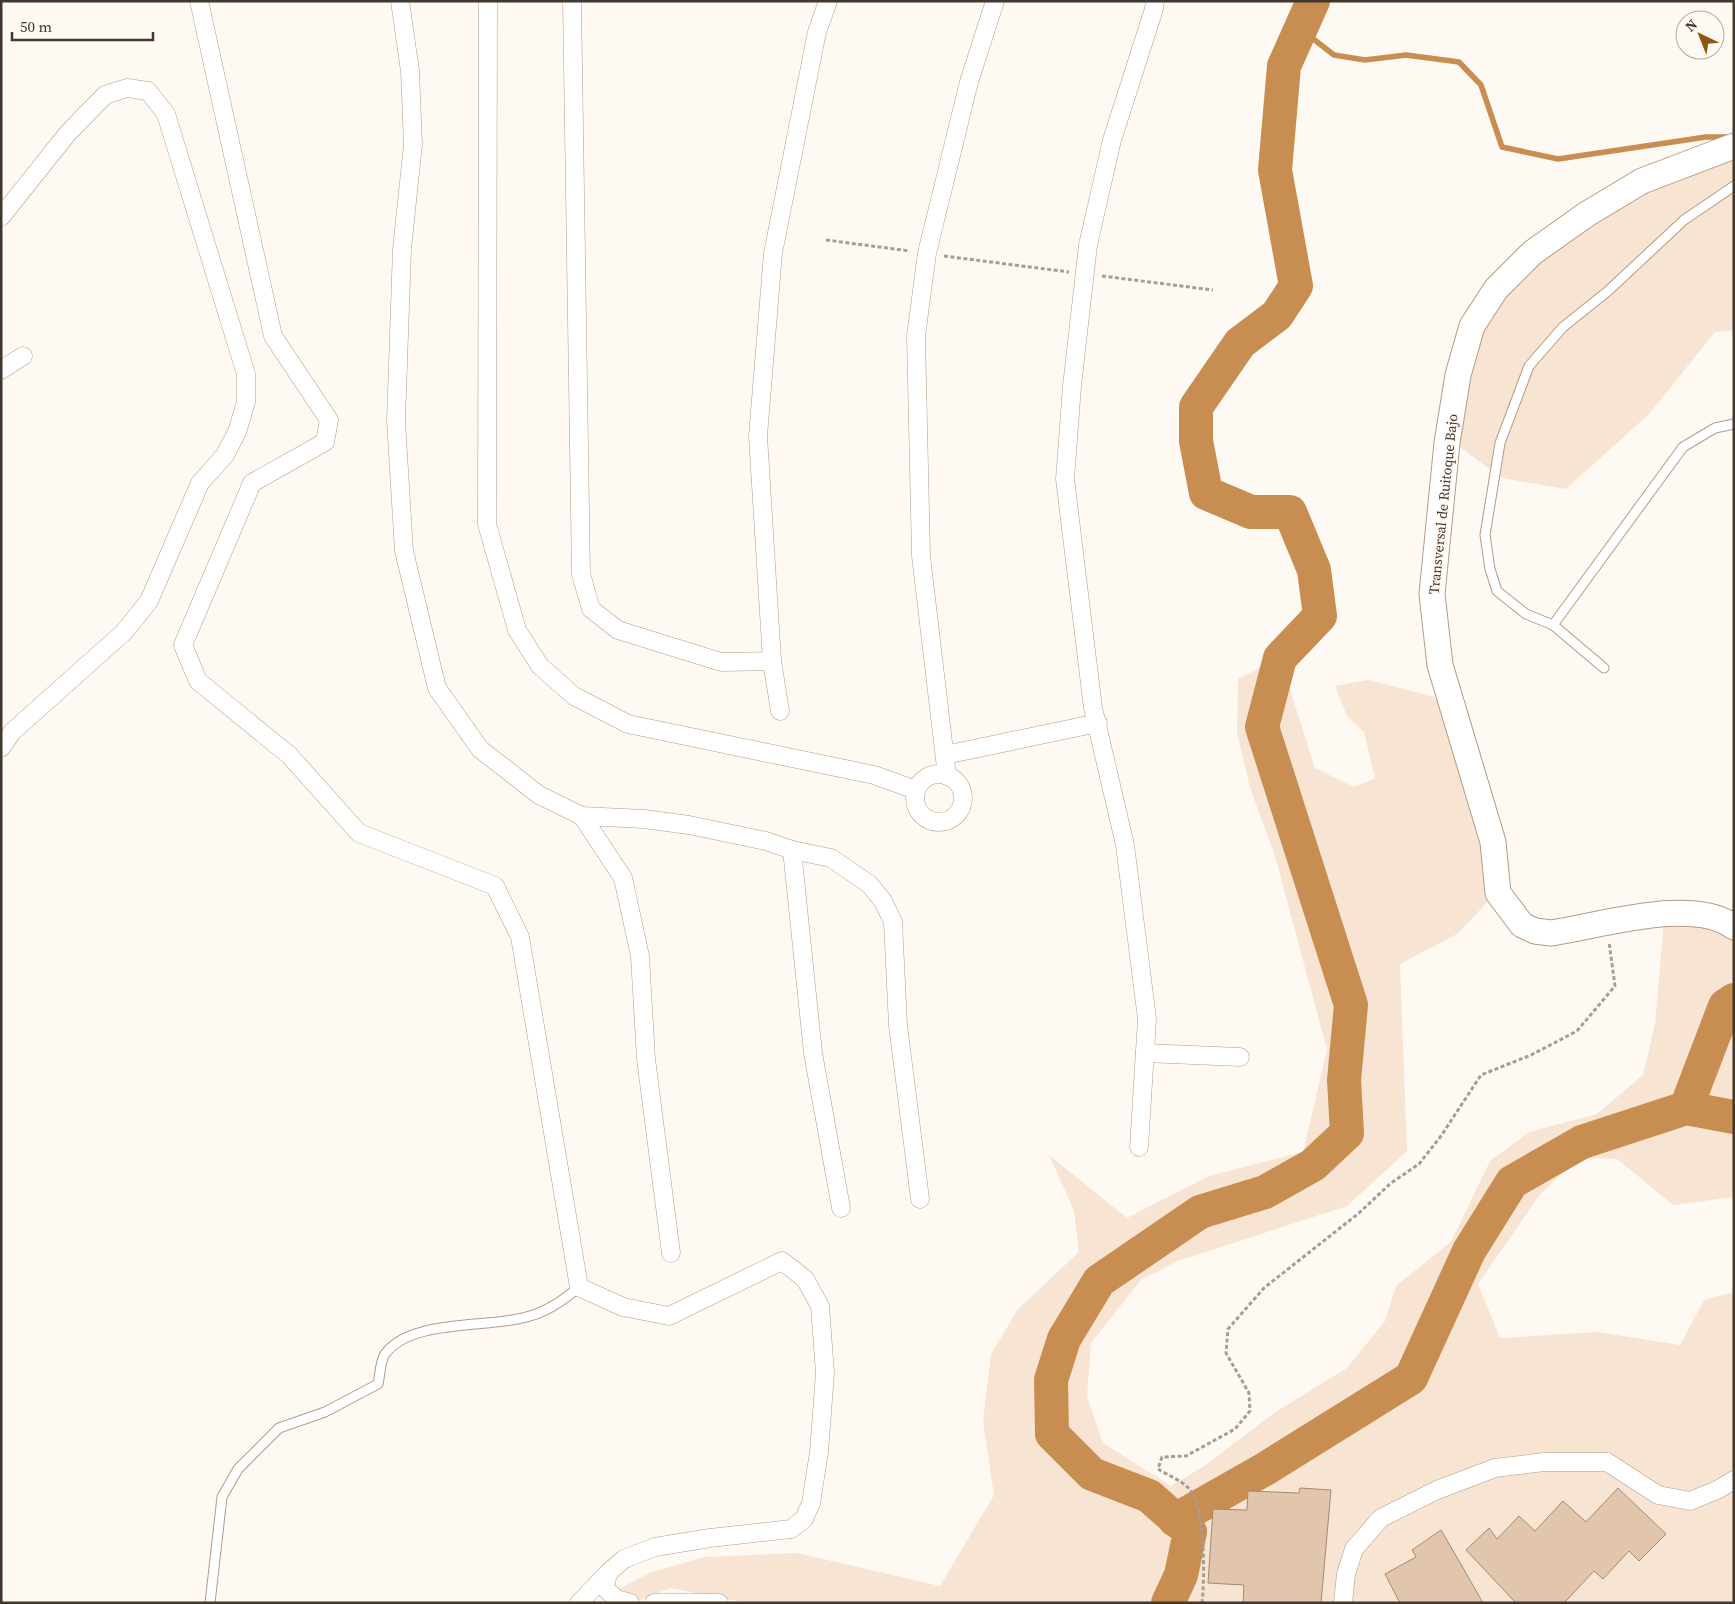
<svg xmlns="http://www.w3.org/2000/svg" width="1735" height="1604" font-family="'Source Serif 4',serif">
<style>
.green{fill:#f8e4d2}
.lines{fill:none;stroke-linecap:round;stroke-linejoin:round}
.stream{stroke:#c88d50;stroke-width:5.5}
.river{stroke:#c88d50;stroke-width:34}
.building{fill:#e1c6ad;stroke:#a38972}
.lane-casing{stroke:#b59b83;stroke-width:11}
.street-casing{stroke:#b59b83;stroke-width:19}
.secondary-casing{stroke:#b59b83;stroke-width:27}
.path{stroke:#a69d96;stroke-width:3;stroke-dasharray:4 2.5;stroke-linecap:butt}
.lane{stroke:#fff;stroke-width:9}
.street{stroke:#fff;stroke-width:18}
.secondary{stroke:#fff;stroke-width:25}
.labels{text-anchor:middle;stroke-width:4;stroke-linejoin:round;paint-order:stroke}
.street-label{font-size:14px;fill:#42372d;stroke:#fff9f4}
</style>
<rect width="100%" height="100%" fill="#fff9f4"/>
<g class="green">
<polygon points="1734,143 1734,331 1715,332 1649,414 1566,489 1502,478 1449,439 1474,322 1533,249"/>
<polygon points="1280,658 1315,768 1354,787 1375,778 1364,732 1347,716 1335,686 1368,680 1435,697 1479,781 1500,889 1457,934 1400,964 1407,1151 1347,1206 1178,1261 1141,1280 1091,1343 1087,1396 1103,1443 1171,1486 1206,1465 1274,1413 1347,1368 1385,1321 1396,1286 1451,1242 1490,1161 1529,1132 1597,1114 1643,1075 1655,1024 1665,909 1734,921 1734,1197 1673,1205 1617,1159 1577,1158 1539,1196 1478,1284 1500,1338 1597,1332 1680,1345 1704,1300 1734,1292 1734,1603 747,1603 670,1588 632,1603 606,1596 649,1573 705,1557 797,1553 940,1586 994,1495 983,1422 991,1354 1018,1309 1079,1252 1074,1211 1049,1155 1127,1218 1209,1176 1303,1152 1327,1050 1275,856 1250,788 1237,732 1238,679"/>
</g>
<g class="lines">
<polyline class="stream" points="1307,15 1312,38 1334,55 1365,60 1406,55 1459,62 1481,85 1502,147 1558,159 1706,137 1729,137"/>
<g class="river">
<polyline points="1686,1108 1734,1117"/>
<polyline points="1175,1520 1265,1469 1411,1378 1469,1251 1512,1182 1582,1142 1686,1108 1725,1006 1734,1000"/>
<polyline points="1168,1603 1181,1575 1190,1532 1149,1496 1092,1474 1052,1434 1051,1380 1064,1339 1099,1281 1200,1212 1265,1192 1313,1165 1347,1133 1344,1080 1351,1005 1262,727 1280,658 1320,616 1314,570 1290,512 1251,512 1206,493 1196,441 1196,407 1240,343 1277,315 1296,286 1275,170 1284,66 1313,1"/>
</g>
</g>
<g class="building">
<polygon points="1300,1488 1331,1490 1321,1603 1243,1603 1244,1585 1208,1583 1213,1509 1247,1510 1248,1491 1299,1493"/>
<polygon points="1618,1488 1666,1534 1639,1561 1629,1551 1603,1579 1594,1571 1564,1603 1516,1603 1466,1550 1489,1528 1497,1539 1519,1516 1535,1531 1563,1501 1586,1522"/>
<polygon points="1441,1530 1462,1566 1483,1603 1400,1603 1385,1574 1416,1557 1412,1550"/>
</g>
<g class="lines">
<defs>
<g id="lane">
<polyline points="1553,625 1683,447 1715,428 1734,424"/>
<polyline points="1604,668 1553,625 1526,614 1497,591 1490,569 1485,535 1500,443 1529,366 1563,327 1608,291 1684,220 1734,186"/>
<path d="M210,1603l12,-106 16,-28 41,-41 46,-16 53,-28c2,-8 2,-23 7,-30 26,-36 105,-25 145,-38 18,-5 35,-17 49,-29"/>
</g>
<g id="street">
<polyline points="199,1 273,336 329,420 325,442 252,483 183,645 198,681 289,755 359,833 495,886 520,937 579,1287 623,1307 669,1316 782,1261 805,1279 820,1306 825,1373 819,1452 811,1503 804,1519 791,1529 710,1538 655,1547 624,1559 608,1573 605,1588 616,1599 630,1603"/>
<polyline points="400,1 410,71 413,144 402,249 396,421 404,551 437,688 480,749 539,795 582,816 644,819 689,825 766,841 792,850 831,858 869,884 883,901 893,922 898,1025 920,1199"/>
<polyline points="488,1 487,524 517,630 540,666 574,696 628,724 874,775 916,790"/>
<polyline points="572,1 581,574 591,609 618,630 721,662 772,661"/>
<polyline points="1,217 68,133 105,95 127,88 148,91 166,114 246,374 246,402 237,432 225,455 200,483 149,601 124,632 12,732 1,748"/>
<polyline points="1,370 23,356"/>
<polyline points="780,711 772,661 758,436 773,253 817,32 828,1"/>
<polyline points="945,755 1098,723"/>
<circle cx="939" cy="798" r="24"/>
<polyline points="947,776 921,556 916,336 927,253 969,82 995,1"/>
<polyline points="582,816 623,878 640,956 646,1059 671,1253"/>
<polyline points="792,850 813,1053 841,1208"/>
<polyline points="1145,1053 1240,1057"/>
<polyline points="1139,1147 1147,1019 1125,845 1093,708 1065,479 1072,386 1088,245 1112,140 1154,9 1155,1"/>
<polyline points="579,1603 608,1573"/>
<polyline points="654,1603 719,1603"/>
<polyline points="1343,1603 1346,1574 1354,1549 1381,1518 1437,1490 1495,1468 1544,1462 1607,1462 1658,1495 1690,1501 1717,1490 1734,1480"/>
</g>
<path id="secondary" d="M1734,146l-92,35 -55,33 -55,39 -36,36 -24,37 -14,49 -11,68 -15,151 8,71 53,177 5,51 24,32 13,6 16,2c49,-7 142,-37 183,-6"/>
</defs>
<use href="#lane" class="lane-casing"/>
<use href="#street" class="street-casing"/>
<use href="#secondary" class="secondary-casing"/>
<g class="path">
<polyline points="826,240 910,251"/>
<polyline points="944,256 1069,272"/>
<polyline points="1102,276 1213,290"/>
<path d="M1202,1603c3,-26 3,-91 -11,-112 -6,-9 -24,-16 -33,-22l4,-12 24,-1 49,-27 15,-18 -1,-18 -23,-40 2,-24 36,-41 95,-75 32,-30 28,-19 22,-28 40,-61 50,-20 46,-24 38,-45 -6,-44"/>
</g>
<use href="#lane" class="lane"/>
<use href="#street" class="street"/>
<use href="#secondary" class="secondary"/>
</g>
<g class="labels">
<g class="street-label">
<text transform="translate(1443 504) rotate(-84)" y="5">Transversal de Ruitoque Bajo</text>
</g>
</g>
<rect width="1735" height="1604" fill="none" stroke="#42372d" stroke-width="5"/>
<g transform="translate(1700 35) rotate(317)"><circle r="24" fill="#fff9f4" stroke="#b3aba4"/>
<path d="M0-4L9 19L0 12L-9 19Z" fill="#8f560f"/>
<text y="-8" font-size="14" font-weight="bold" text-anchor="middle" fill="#42372d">N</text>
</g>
<path d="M12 32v8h141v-8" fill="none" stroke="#42372d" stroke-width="2.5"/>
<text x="20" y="32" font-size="15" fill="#42372d" stroke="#fff9f4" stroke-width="4" paint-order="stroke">50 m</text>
</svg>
